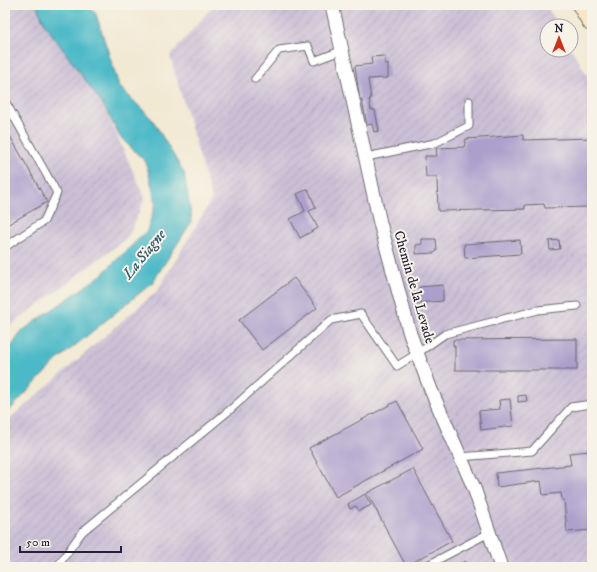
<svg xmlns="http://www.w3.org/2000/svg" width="597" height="572" font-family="'IM FELL DW Pica',serif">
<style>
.industrial{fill:url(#industrial-furrows)}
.water{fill:#4cb9c7;stroke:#376e81}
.building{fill:#ac9fcc}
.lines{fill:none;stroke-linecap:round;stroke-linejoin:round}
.lane-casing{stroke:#6b6870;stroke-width:9}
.street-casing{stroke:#6b6870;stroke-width:15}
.secondary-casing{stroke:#6b6870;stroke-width:21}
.lane{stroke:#fff;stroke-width:7}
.street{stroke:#fff;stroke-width:13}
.secondary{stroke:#f9e7c3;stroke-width:19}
.labels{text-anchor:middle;stroke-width:4;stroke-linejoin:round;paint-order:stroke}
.street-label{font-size:14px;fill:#22223b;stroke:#f7f3e8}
.water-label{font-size:15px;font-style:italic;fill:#31576c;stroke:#f7f3e8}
</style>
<defs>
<pattern id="industrial-furrows" width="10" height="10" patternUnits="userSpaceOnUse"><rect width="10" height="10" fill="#cbbfd5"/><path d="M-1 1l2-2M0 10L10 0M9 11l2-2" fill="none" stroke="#aea4b8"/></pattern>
</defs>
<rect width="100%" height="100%" fill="#f7f3e8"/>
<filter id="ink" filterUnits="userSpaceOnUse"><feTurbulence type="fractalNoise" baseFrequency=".025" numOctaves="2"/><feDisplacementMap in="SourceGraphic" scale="8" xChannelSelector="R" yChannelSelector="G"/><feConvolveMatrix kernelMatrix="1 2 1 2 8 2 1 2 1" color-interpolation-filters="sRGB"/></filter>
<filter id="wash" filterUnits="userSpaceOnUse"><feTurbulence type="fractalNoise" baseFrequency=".012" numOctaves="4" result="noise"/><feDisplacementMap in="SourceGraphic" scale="16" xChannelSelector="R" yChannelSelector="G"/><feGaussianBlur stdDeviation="0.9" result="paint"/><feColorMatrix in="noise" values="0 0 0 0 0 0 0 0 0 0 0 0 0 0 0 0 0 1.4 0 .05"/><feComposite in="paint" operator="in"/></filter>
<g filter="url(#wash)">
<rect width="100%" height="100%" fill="#f2e9d3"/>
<g class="industrial">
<polygon points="5,5 58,5 145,198 128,237 5,330"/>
<polygon points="214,5 546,5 558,26 547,26 547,50 571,50 571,48 592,84 592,567 5,567 5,423 158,290 212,199 170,56"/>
</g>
<polygon class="water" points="36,5 88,5 96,14 119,86 152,119 184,173 192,221 152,283 56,361 5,415 5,356 22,331 100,276 147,231 156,203 146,162 120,137 104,106 46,26"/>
<g id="blocks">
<g class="building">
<polygon points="385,56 385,64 388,64 388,78 368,79 371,99 369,99 371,110 375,110 379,131 374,132 372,124 367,125 362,100 360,101 355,66 372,64 371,57"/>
<polygon points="5,127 47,202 5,226"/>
<polygon points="523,135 523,140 592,138 592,207 545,208 544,204 525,205 525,209 438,211 437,177 426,177 425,156 437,156 436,148 464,147 466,139"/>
<polygon points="308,189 316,208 309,211 318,228 300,238 290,219 305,211 297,194"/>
<polygon points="422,239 436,239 437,251 434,253 416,254 416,245 422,244"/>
<polygon points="520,240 521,254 465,258 464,244"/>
<polygon points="559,240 560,249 550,250 549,241"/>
<polygon points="294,278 317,308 262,350 239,320"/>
<polygon points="443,285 443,301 415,303 415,294 420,293 419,287"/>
<polygon points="577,339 577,370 455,370 455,346 453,346 453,340"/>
<polygon points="526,395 527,401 518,402 518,396"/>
<polygon points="510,399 513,426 481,430 479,411 500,409 499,400"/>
<polygon points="397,401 423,449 336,497 309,448"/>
<polygon points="589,441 592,441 592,530 567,532 564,500 562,500 561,493 543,495 541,481 497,487 496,473 571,465 569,453 590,451"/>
<polygon points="413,469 452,541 406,566 367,493"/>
<polygon points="365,494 371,505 359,511 356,506 350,509 348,504"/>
<polygon points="465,561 468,567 455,567"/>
</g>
</g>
</g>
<g filter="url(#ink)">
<use href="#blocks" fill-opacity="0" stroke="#6b6870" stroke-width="1"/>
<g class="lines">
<defs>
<g id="lane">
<polyline points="255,79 279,50 308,46 314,61 343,50"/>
<polyline points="5,101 57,193 44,221 5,247"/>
<polyline points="366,157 435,143 469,126 469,101"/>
<polyline points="460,457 532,451 571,407 592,404"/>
<polyline points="57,567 82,532 231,409 331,320 361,314 397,366 418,353 445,334 538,310 577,306"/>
<polyline points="424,567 489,533"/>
</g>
<polyline id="street" points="332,5 380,223 410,334 431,390 474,488 501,567"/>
<polyline id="secondary" points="582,5 592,22"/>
</defs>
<use href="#lane" class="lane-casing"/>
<use href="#street" class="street-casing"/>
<use href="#secondary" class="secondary-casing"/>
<use href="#lane" class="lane"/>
<use href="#street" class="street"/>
<use href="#secondary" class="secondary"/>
</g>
</g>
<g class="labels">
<g class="street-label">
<text transform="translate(415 287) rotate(74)" y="5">Chemin de la Levade</text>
</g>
<g class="water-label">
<text transform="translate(144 254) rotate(-51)" y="5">La Siagne</text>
</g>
</g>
<rect width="597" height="572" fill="none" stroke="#f7f3e8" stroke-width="20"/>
<g transform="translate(559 38)"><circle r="19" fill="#f7f3e8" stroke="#a29fa3"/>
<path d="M0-3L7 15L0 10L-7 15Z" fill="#c8321e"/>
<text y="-6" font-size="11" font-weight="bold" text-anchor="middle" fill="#22223b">N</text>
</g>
<path d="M20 546v6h101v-6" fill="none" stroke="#22223b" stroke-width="2"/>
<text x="26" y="546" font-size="12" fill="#22223b" stroke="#f7f3e8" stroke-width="3" paint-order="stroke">50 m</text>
</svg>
